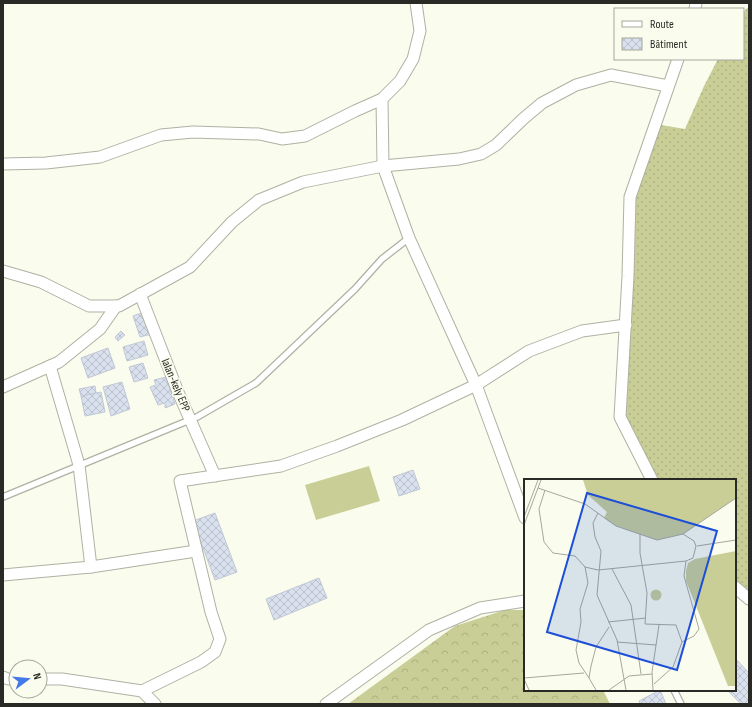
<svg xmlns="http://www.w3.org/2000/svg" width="752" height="707" font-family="'Sofia Sans Condensed',sans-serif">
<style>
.grass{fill:url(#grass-dots)}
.forest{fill:url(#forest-crowns)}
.garden{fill:#c8ce95}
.building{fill:url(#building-cross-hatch);stroke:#c1c8d5}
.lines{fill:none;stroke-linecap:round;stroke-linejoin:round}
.service-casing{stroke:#afb1a3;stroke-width:8}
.minor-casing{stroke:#afb1a3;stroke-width:13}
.service{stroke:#fff;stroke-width:5.5}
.minor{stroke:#fff;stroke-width:11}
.labels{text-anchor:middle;stroke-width:3.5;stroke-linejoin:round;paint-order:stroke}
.street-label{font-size:12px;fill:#292a25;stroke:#fafced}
.inset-road{fill:none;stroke:#a6a89d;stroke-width:1}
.view{fill:#1d4ed8;fill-opacity:0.15;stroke:#1d4ed8;stroke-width:2}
.inset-edge{fill:none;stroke:#292a25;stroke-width:2}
</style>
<defs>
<pattern id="grass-dots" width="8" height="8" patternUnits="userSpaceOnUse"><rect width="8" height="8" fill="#c8ce95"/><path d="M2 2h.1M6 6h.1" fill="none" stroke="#acb180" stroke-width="1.8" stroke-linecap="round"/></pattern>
<pattern id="forest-crowns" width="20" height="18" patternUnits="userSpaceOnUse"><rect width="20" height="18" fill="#c8ce95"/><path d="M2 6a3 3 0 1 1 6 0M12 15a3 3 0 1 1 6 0" fill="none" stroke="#acb180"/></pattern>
<pattern id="building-cross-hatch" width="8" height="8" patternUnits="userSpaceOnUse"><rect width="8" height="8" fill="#d9e1ee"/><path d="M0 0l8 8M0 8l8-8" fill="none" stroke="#bac1cc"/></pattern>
</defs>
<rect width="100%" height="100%" fill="#fafced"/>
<polygon class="grass" points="749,7 749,599 735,587 735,480 652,480 620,417 630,197 655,124 685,129 704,86 718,59 743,59 743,14 746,9"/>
<polygon class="forest" points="505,610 525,610 525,690 603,690 610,704 348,704 455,626"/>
<polygon class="garden" points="369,466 380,501 316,520 305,485"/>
<g class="building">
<polygon points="144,312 152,334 140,337 133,316"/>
<polygon points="121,331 125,335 118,341 115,337"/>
<polygon points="144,341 148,355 127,361 123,347"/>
<polygon points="108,348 115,368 88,378 81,358"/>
<polygon points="143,363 148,378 134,382 129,367"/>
<polygon points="166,377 175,404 165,408 165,403 158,405 150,387 156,385 154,380"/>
<polygon points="122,382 130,409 111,416 103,387"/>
<polygon points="95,386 96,393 81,396 79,389"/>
<polygon points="101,392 105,412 85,416 81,396"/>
<polygon points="413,470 420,489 399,496 393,477"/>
<polygon points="215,513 237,572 215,580 193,521"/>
<polygon points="319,578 327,598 274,620 266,599"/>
<polygon points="735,658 749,673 749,704 741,704 727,690 735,690"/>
<polygon points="660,690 666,704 640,704 639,701"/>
</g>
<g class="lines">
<defs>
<g id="service">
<polyline points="3,497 197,417 256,383 355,289 382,259 409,238"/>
<polyline points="674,690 681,704"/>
</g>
<g id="minor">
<polyline points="695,9 696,3"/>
<polyline points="382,99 383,166 409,238 476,385 525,518"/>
<polyline points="3,164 46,163 100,157 161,135 193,132 259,134 282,139 305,136 355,111 382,99 400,81 413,59 420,31 416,3"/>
<polyline points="3,271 41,282 89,306 119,306 190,267 232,222 259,200 303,182 383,166 459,159 481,154 496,145 523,119 542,103 576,85 611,75 668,86"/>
<polyline points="140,294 178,392 215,476"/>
<polyline points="50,366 79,465 91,567"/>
<polyline points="3,387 59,362 100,329 116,306"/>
<polyline points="652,480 620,417 628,276 630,197 678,59"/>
<polyline points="3,575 91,567 196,551"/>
<polyline points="735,587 749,599"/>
<polyline points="3,677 8,679 16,679"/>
<polyline points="40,679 62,679 142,691 155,704"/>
<polyline points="142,691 201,662 215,652 220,639 211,612 180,481 281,466 337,446 402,420 476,385 529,351 582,331 626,325"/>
<polyline points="326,704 429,630 480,608 525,601"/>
</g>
</defs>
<use href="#service" class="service-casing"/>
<use href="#minor" class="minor-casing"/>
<use href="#service" class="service"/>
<use href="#minor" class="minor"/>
</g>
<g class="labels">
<g class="street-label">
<text transform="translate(176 385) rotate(67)" y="4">lalan-kely EPP</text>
</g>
</g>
<g transform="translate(524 479)">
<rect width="212" height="212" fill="#fafced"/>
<path d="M59,1h153v18l-53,36 -26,6 -41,-14 -12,-8 3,-6 -19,-17z" fill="#c8ce95"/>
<path d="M212,72v135h-8l-42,-105v-10l2,-8 7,-4z" fill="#c8ce95"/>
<path d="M126.5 116a5.5 5.5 0 1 1 11 0a5.5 5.5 0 1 1-11 0Z" fill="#c8ce95"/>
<path class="inset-road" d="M14,9l47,16 31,22 41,14 26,-6 53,-36M21,11l-6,19 5,33 9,11 22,3 10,11 3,16 -8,26 1,13 -5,28 3,13 10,15M74,34l-5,10 2,14 6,14 -4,44 20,45 9,50M0,38l14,-37M0,46l17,-45M116,55v19l7,40 -2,31 31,1 6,17M173,67l39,-6M61,88l13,3 88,-9M88,90l19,36 10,69M84,143l38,-4M93,163l39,3M0,199l60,-5M0,200l5,11M130,205l19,-17 9,-25 12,-6 5,-7 -15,-53 2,-15 7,-3 3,-12 -2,-5 -11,-7M72,211l-7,-12 2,-12 5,-19 13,-20M85,211l20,-14 23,-2M129,211l-1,-18 7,-47"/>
<path class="view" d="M63,14l130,38 -40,139 -130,-38z"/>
<rect width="212" height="212" class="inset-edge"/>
</g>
<rect width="752" height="707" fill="none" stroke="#292a25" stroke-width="8"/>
<rect x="614" y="8" width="130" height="52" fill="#fafced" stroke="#a6a89d"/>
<rect x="622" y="21" width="20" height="6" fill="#ffffff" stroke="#a6a89d"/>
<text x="650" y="28" font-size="12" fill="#292a25">Route</text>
<rect x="622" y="38" width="20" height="12" fill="url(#building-cross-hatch)" stroke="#a6a89d"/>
<text x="650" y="48" font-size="12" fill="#292a25">Bâtiment</text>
<g transform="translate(28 679) rotate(74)"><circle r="19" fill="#fafced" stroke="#a6a89d"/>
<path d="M0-3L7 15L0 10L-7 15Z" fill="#4379e9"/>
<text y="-6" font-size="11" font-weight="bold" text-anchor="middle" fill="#292a25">N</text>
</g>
</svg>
